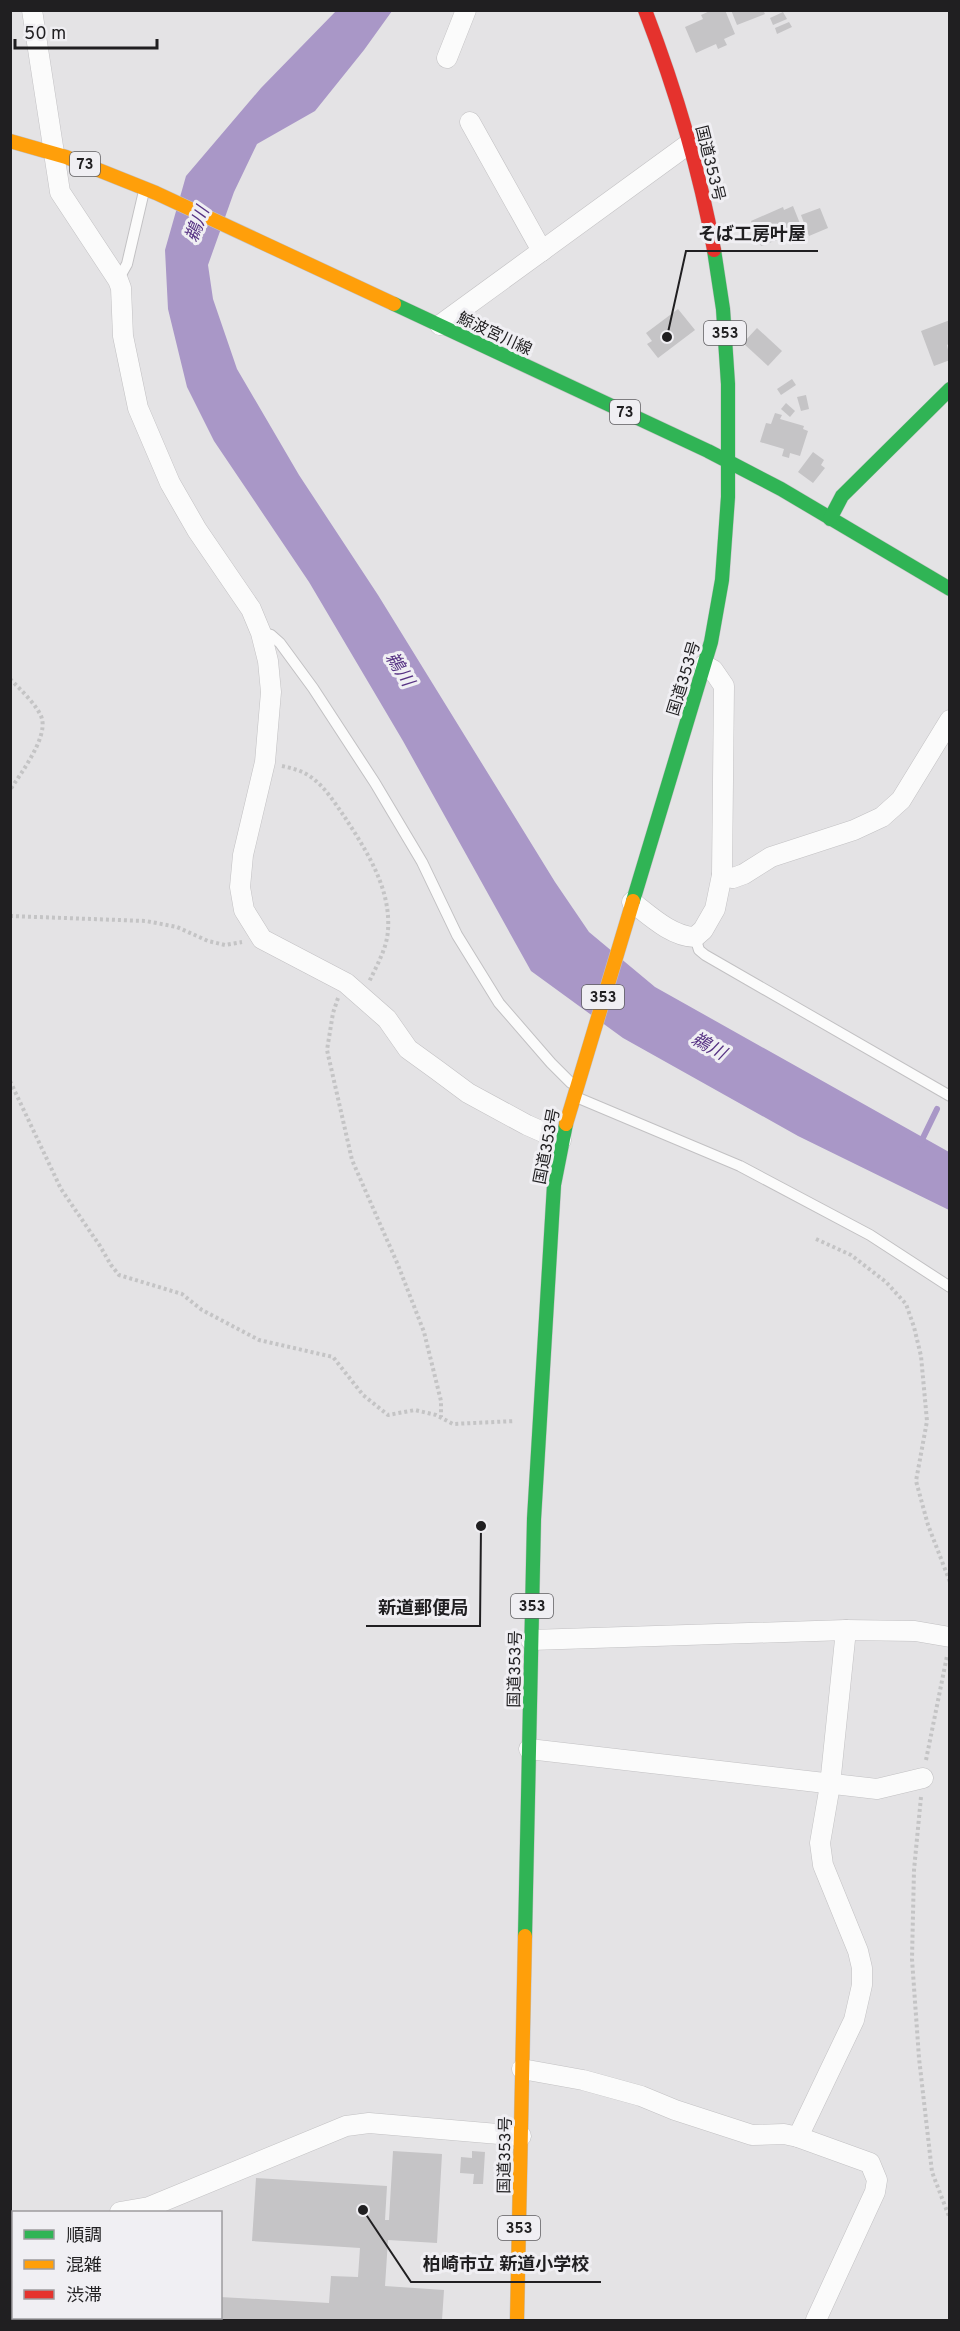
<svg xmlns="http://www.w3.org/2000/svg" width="960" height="2331" font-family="Overpass,'Noto Sans JP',sans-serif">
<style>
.water{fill:#a997c7}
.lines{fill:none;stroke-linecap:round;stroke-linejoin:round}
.stream{stroke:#a997c7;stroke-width:6}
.building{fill:#c5c4c6}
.lane-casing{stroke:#c2c1c3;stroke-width:12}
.street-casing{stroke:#c2c1c3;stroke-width:21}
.fast-casing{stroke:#c2c1c3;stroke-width:15}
.slow-casing{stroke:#c2c1c3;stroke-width:15}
.jam-casing{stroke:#c2c1c3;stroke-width:15}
.path{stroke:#c4c4c5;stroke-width:4;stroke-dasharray:3 3;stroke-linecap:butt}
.lane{stroke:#fbfbfb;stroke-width:10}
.street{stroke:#fbfbfb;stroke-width:20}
.fast{stroke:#30b455;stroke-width:14}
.slow{stroke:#ff9f0a;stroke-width:14}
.jam{stroke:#e5322d;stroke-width:14}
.labels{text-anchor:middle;stroke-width:6;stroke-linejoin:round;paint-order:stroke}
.shield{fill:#f0eff3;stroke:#5e5d60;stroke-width:1.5}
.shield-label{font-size:15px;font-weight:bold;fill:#201f21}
.street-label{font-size:16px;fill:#201f21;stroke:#f0eff3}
.water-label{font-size:18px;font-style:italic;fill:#573384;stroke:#f0eff3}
.leader{fill:none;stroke:#201f21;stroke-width:2}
.callout-dot{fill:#201f21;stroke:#f0eff3;stroke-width:2}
.callout-label{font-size:18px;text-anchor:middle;font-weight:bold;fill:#201f21;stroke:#f0eff3;stroke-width:6;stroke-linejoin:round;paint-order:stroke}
</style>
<rect width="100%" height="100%" fill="#e4e3e5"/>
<polygon class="water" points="336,11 392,11 364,50 315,111 257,144 234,192 208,265 213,299 237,369 299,475 378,595 555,882 589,932 655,987 949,1152 949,1210 798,1136 623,1038 531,971 403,741 309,582 214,441 187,387 168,309 165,250 186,176 261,88"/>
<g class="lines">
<polyline class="stream" points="920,1144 937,1109"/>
</g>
<g class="building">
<polygon points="712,10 725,10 735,34 724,39 727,45 718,49 716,44 696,53 685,27 703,19 701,15"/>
<polygon points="731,10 763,10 765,14 737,25"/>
<polygon points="783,12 787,19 773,25 770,18"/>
<polygon points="789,22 792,27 777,34 775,28"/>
<polygon points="793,206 801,226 775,235 777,240 761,246 751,221 783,207 784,210"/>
<polygon points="820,208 828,228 809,236 801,215"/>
<polygon points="678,309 695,330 658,358 647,344 652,341 646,333"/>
<polygon points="950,320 950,343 947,345 950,360 934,366 921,331"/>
<polygon points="757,328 782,351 768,366 743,343"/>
<polygon points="792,379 796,385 781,395 777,389"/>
<polygon points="806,395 809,409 801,411 797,397"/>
<polygon points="786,403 795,411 790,417 781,409"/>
<polygon points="775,413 782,415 780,419 804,426 803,429 808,431 800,456 790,453 789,458 782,456 784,449 760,442 766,423 771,424"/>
<polygon points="813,452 824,460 821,465 825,468 813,483 798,472"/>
<polygon points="393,2151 442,2154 437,2243 388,2240 385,2286 444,2290 442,2320 216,2320 216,2318 220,2318 220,2297 329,2303 331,2276 358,2277 360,2248 252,2241 256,2178 387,2186 385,2220 389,2220"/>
<polygon points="472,2151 485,2152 483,2184 473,2184 474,2174 460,2173 461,2157 472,2158"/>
</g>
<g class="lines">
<defs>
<g id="lane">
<polyline points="118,280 127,264 144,191"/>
<polyline points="261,633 271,635 280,643 313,688 375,783 422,862 457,935 499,1003 551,1063 571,1083"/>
<polyline points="695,937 699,950 705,955 950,1096"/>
<polyline points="576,1097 740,1166 870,1235 950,1287"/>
</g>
<g id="street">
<polyline points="32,10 60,192 118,280 121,288 123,336 138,408 170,483 197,530 251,609 261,633 268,661 271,692 265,762 243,855 240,887 244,910 262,939 346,983 387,1019 408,1049 437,1070 468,1093 527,1125 561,1140"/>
<polyline points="447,58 466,10"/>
<polyline points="470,122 542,251"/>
<polyline points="440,325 690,143"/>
<polyline points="722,875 733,878 744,874 771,857 854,830 882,817 901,800 950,720"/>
<path d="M632,902c17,13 40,35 63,35l8,-7 12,-21 7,-34 2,-189 -11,-16 -9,-5"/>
<polyline points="531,1640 846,1630 915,1631 950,1637"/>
<polyline points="529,1749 877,1789 923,1778"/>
<polyline points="522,2069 583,2080 641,2096 675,2110 752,2135 784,2134 798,2137 870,2163 877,2180 875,2192 816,2320"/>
<polyline points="798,2137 854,2020 862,1985 862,1968 858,1951 823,1865 820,1843 830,1785 846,1630"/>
<polyline points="120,2212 149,2207 346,2126 369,2123 521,2136"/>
<polyline points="10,2233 14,2232"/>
</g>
<g id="fast">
<polyline points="394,304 708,451 781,489 950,589"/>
<polyline points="830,519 842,496 950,389"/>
<polyline points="633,901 711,642 722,580 728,497 728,384 723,309 714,250"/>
<polyline points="525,1936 534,1519 554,1185 566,1124"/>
</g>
<g id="slow">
<polyline points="10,141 66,157 156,193 394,304"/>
<polyline points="566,1124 633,901"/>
<polyline points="517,2320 525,1936"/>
</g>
<path id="jam" d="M645,10c30,78 54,157 69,240"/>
</defs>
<use href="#lane" class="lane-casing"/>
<use href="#street" class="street-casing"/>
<use href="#fast" class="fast-casing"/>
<use href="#slow" class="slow-casing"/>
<use href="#jam" class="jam-casing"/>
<g class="path">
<path d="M10,679c9,9 29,28 32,40 5,20 -21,54 -32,71"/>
<path d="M282,766c9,2 18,4 26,9 16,10 26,27 36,41 22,34 47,72 44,114 -1,18 -11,35 -19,52"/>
<polyline points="10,916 146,921 177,927 208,941 225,945 242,942"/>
<polyline points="338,998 333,1013 327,1050 352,1160 398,1265 424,1332 441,1401 441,1417"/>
<polyline points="10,1081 61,1189 100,1246 111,1265 119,1275 182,1294 202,1310 259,1340 333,1357 363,1395 388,1415 415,1410 436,1415 453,1424 515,1421"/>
<polyline points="816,1239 851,1255 886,1282 906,1304 914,1327 921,1356 927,1421 916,1481 928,1525 950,1582"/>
<polyline points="926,1760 947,1656"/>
<polyline points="921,1797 914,1870 912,1959 919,2058 932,2172 950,2219"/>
</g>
<use href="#lane" class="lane"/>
<use href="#street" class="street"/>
<use href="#fast" class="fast"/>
<use href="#slow" class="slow"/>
<use href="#jam" class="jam"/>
</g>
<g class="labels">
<g class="shield">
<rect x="70" y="152" width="30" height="24" rx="4.5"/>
<rect x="704" y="321" width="42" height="24" rx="4.5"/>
<rect x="610" y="400" width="30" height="24" rx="4.5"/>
<rect x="582" y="985" width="42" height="24" rx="4.5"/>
<rect x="511" y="1594" width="42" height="24" rx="4.5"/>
<rect x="498" y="2216" width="42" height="24" rx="4.5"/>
</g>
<g class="shield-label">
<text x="85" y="169">73</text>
<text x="725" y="338">353</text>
<text x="625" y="417">73</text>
<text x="603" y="1002">353</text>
<text x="532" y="1611">353</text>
<text x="519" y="2233">353</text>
</g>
<g class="street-label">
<text transform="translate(711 163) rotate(76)" y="6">国道353号</text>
<text transform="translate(495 333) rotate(25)" y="6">鯨波宮川線</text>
<text transform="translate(683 678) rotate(-73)" y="6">国道353号</text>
<text transform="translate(546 1146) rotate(-79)" y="6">国道353号</text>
<text transform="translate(514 1669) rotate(-89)" y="6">国道353号</text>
<text transform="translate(504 2155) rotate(-89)" y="6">国道353号</text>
</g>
<g class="water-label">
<text transform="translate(197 224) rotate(-69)" y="6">鵜川</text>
<text transform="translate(400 669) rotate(58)" y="6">鵜川</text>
<text transform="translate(709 1046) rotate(29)" y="6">鵜川</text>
</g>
</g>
<path class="leader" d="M667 337L686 251H818M481 1526L480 1626H366M363 2210L411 2282H601"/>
<g class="callout-dot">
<circle cx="667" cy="337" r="6"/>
<circle cx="481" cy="1526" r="6"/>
<circle cx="363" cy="2210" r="6"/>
</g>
<g class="callout-label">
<text x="752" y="240">そば工房叶屋</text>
<text x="423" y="1614">新道郵便局</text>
<text x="506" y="2270">柏崎市立 新道小学校</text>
</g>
<rect width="960" height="2331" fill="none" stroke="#201f21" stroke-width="24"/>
<rect x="12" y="2211" width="210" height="108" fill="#f0eff3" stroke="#9d9c9f" stroke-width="1.5"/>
<rect x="24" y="2230" width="30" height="9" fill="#30b455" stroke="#9d9c9f" stroke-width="1.5"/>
<text x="66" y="2241" font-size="18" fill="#201f21">順調</text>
<rect x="24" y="2260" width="30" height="9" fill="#ff9f0a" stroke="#9d9c9f" stroke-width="1.5"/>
<text x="66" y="2271" font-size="18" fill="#201f21">混雑</text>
<rect x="24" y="2290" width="30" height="9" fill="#e5322d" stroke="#9d9c9f" stroke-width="1.5"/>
<text x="66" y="2301" font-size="18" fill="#201f21">渋滞</text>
<path d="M15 39v9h142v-9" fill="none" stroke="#201f21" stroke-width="3"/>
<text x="24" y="39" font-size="18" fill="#201f21" stroke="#f0eff3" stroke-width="4.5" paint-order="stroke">50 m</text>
</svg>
